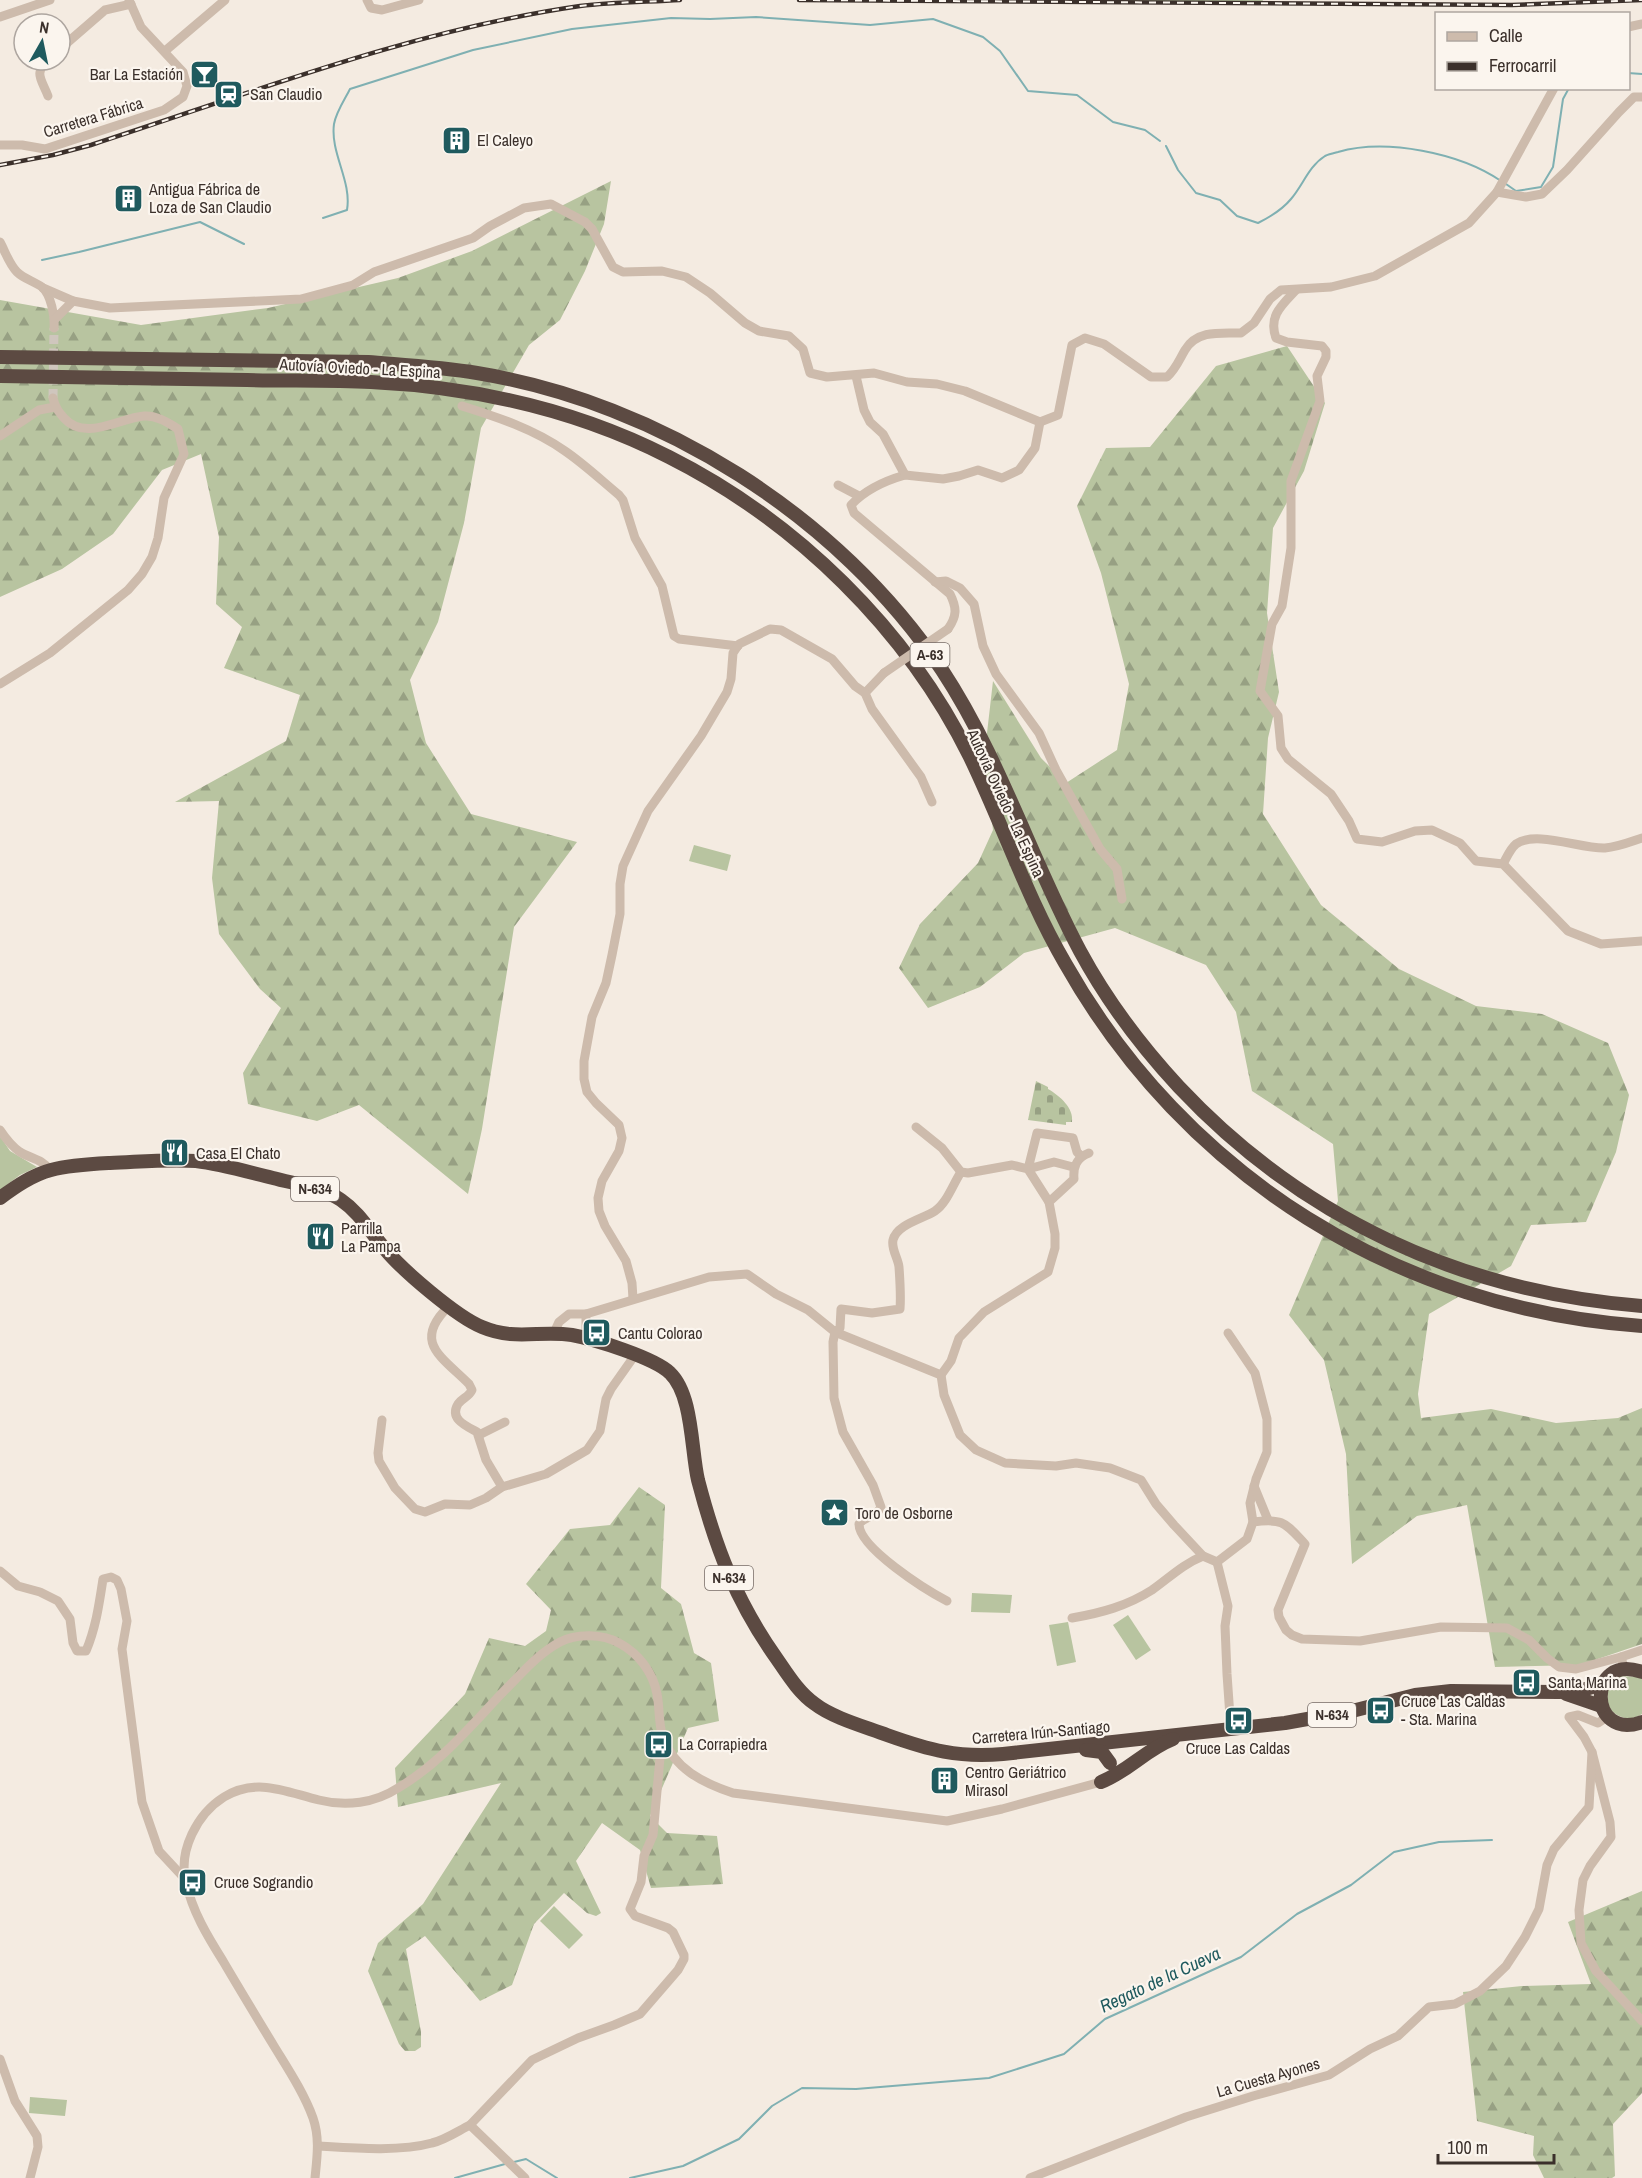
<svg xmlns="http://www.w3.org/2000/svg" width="1642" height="2178" font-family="'Archivo Narrow',sans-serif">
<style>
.grass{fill:#b8c4a0}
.forest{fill:url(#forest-firs)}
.cemetery{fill:url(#cemetery-stones)}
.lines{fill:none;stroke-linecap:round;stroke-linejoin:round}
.stream{stroke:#7fb0b2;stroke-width:2}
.minor-tunnel{stroke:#cfc6bd;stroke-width:9;stroke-dasharray:9 4.5;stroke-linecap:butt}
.minor{stroke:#cdbbac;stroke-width:9}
.highway{stroke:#5c4a42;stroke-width:14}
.rail-casing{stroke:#3b302b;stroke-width:4.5}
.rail{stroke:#fbf5ee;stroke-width:2;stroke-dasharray:7;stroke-linecap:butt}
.minor-bridge{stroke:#cdbbac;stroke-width:9}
.labels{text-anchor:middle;stroke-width:4.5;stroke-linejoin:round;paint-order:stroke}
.shield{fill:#fbf5ee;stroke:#756b66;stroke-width:1.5}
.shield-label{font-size:15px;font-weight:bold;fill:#3b302b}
.poi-label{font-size:16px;fill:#3b302b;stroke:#fbf5ee;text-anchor:start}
.street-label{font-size:16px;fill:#3b302b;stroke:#fbf5ee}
.water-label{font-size:18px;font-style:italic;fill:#1f5a5e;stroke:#fbf5ee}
</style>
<defs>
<pattern id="forest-firs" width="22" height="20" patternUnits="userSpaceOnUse" patternTransform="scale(1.5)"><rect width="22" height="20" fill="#b8c4a0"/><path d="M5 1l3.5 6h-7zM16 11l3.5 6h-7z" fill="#97a083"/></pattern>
<pattern id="cemetery-stones" width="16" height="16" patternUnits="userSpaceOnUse" patternTransform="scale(1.5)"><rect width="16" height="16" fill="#b8c4a0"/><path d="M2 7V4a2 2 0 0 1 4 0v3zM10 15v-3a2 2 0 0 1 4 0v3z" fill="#97a083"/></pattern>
</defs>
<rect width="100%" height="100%" fill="#f4ebe1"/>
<g class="grass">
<polygon points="929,0 1263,0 1261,4 928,2"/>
<polygon points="694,845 731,855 727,871 689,861"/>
<polygon points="0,1136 10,1151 37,1167 20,1175 0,1190"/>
<polygon points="972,1593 1012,1595 1010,1613 971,1612"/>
<polygon points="1128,1615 1151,1650 1136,1660 1113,1625"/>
<polygon points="1068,1622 1076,1662 1057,1666 1049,1625"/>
<path d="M1619,1676l20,1 3,2v35c-14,9 -24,3 -35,-7l1,-21z"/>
<polygon points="554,1906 583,1935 569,1949 540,1921"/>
<polygon points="30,2097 67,2100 65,2116 29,2113"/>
</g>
<g class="forest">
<polygon points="611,181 604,224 585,271 560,320 529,345 481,428 464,523 438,622 410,680 426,743 471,814 577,842 514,927 482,1129 468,1194 359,1105 317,1121 248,1104 243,1073 281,1008 260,989 219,934 212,878 219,801 175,802 286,741 300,695 224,668 242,627 216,604 219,537 201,454 162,470 113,534 62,569 0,597 0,300 141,325 268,308 398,278 472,251"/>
<polygon points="1287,346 1325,403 1304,471 1273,528 1267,613 1279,692 1268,738 1263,814 1321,905 1399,969 1476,1006 1542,1014 1608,1043 1629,1095 1616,1152 1586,1222 1531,1225 1511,1266 1429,1314 1418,1394 1421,1418 1491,1409 1556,1423 1618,1418 1642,1408 1642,1644 1580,1665 1495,1667 1467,1505 1417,1516 1352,1564 1346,1454 1324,1360 1289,1315 1338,1201 1333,1144 1252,1091 1236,1012 1206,965 1115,928 1024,953 980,987 928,1008 899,968 920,924 978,863 993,830 984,759 993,681 1041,758 1066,783 1117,750 1129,684 1101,573 1077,506 1106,448 1150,447 1216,366"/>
<polygon points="639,1487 665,1505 661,1588 681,1604 694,1653 711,1663 719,1721 688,1728 650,1816 667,1833 717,1836 723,1884 651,1888 640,1850 602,1823 576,1861 601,1913 596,1916 587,1913 564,1893 534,1924 512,1985 480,2001 425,1936 406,1949 421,2032 421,2047 415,2051 405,2051 399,2044 368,1971 378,1943 423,1904 501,1783 398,1807 395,1768 465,1694 489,1638 525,1646 546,1631 551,1610 526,1584 570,1529 610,1525"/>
<polygon points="1642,1891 1642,2093 1613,2124 1615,2176 1612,2178 1544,2178 1533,2155 1534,2136 1477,2121 1463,1992 1522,1986 1591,1984 1568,1922"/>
</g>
<path class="cemetery" d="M1036,1081l12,6v2c12,7 26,19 24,33h-6v3l-38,-5z"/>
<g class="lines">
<g class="stream">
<polyline points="1628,73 1642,74"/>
<path d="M1166,146l12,24 18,23 24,7 17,16 21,7c12,-6 24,-13 33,-24 12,-14 18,-33 34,-43 4,-2 9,-3 13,-4 48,-14 122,1 163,29"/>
<polyline points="1506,184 1516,191 1541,187 1553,167 1563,99 1569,88"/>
<path d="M323,218l24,-8c5,-29 -17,-57 -13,-86 2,-12 11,-25 16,-35l123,-39 99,-21 99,-11 39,1 46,-2 114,8 63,-6 50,18 17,14 28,40 49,4 36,27 32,8 15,11"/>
<polyline points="42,260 79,252 200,222 244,244"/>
<polyline points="514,2162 526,2159 557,2178"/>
<polyline points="455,2178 505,2164"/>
<polyline points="630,2178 683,2166 739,2139 772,2106 802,2088 856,2089 989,2078 1064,2054 1105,2019 1241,1957 1297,1914 1351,1885 1394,1852 1439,1842 1492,1840"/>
</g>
<polyline class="minor-tunnel" points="53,398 54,328"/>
<g class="minor">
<polyline points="367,0 371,8 382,10 419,0"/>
<polyline points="0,17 50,0"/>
<polyline points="1628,27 1642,24"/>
<polyline points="60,49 105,10 131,4"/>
<polyline points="165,51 225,0"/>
<path d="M48,60c-15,13 -6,20 0,36"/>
<polyline points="0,145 22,145 45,149 164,110 183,97 187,86 183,72 141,27 129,0"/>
<polyline points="1497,192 1526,197 1542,194 1567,170 1619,112 1634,97 1642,97"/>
<path d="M0,242c5,9 9,22 17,30 7,7 17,9 25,15 9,8 13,29 12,41"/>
<path d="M43,288l30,13 37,7 191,-9 52,-14 21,-13 99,-34 17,-12 34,-18 27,-4 34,18 7,7 21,38 10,5 39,-1 24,6 24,16 35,30 14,8 30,5 14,13 7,24 17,4 47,-4 33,9 30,2 28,7 75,31 18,-7 14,-70 13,-7 19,6 47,33h16c9,-8 12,-17 18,-27 12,-20 35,-17 56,-17l13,-10 16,-24 11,-9 50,-3 44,-11 94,-53 28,-31 57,-104"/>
<path d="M1296,290c-14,15 -28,26 -20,48l11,4 35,4 4,5v6l-9,19 3,25 -29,80v67l-9,58 -10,18 -12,67 18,25 3,32 7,11 43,35 18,27 8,18 25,3 33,-11 17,-1 28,13 16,18 27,3 65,67 33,13 41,-3"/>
<polyline points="55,319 73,301"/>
<path d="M856,376l8,34 6,12 13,12 22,41c-21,6 -39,14 -54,30l3,8 96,81c7,14 7,22 -2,35"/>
<path d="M462,406c35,11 72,23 103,45 19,13 36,29 54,44l4,5 12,38 27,48 12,50 5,3 59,7"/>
<polyline points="0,436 39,410 55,407"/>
<polyline points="905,475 943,479 959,476 978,470 1002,478 1019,470 1035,448 1040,422"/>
<polyline points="838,485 859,496"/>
<polyline points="935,582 946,581 960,588 974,604 983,646 996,674 1039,733 1056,770 1100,849 1117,869 1122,899"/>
<path d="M0,684l50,-31 78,-63 14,-16 10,-17 6,-19 6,-40 20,-44 -6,-25c-10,-7 -22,-14 -34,-13 -25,2 -59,26 -80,2 -6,-7 -9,-11 -11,-20"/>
<polyline points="865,693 884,673"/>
<path d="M1503,864c4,-7 7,-15 13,-20 20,-14 65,5 89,4 13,-1 25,-6 37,-10"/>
<polyline points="916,1127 942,1148 961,1172 968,1173 1012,1165 1028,1169 1049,1202"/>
<path d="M0,1130c6,9 11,16 20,22 12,7 22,7 30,18"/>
<polyline points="1073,1167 1054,1162 1028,1169 1037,1133 1073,1138 1077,1152 1081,1156"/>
<polyline points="633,1299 632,1283 626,1261 605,1226 599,1211 598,1198 602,1181 619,1151 622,1138 619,1125 596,1103 587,1092 584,1079 584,1061 592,1017 606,983 612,955 620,914 620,884 623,866 648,811 701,736 727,692 731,679 733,653 739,644 770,629 781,630 832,659 855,686 865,693 872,709 921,777 932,802"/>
<path d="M449,1306c-37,36 -8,50 20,78l3,6c-3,7 -10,8 -14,14 -9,15 8,22 19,28l9,28 16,27"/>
<polyline points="1228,1333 1255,1373 1267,1419 1267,1452 1256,1479 1250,1503 1253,1522"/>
<polyline points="553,1335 559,1322 569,1314 586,1314"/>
<polyline points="586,1339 586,1314 709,1277 747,1274 776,1294 808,1310 835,1332 941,1375 944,1395 960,1435 976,1450 1005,1463 1056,1466 1076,1463 1110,1468 1141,1480 1156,1504 1174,1525 1203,1556 1217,1562"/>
<path d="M941,1375l10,-14 8,-23 25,-26 64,-40 7,-24v-14l-6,-32 25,-23c-1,-12 2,-21 15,-26"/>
<polyline points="382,1420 378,1453 379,1461 395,1488 415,1509 425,1512 445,1504 470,1505 486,1498 502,1487 546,1474 587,1450 600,1431 606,1399 611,1389 635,1355"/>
<polyline points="479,1435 505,1422"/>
<polyline points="1254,1486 1268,1520"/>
<path d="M0,1571l18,15 22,6 18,9 12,18 3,24 4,8h9c10,-24 13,-46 17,-72l8,-2 6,3 4,9 6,32 -5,28 20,153 17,49 26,28"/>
<path d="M947,1601c-21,-11 -88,-53 -88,-77 6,-8 18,-7 22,-17l-8,-22 -30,-53 -9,-34 -1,-56 2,-10 5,-4 1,-19 31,4 28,-4c1,-13 0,-28 -1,-42 -1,-9 -8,-18 -6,-27 4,-16 30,-21 42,-29 12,-8 18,-27 26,-39"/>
<path d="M1072,1618c29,-5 55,-12 80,-28 17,-12 31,-26 51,-34"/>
<polyline points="1621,1657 1642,1650"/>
<polyline points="1607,1717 1598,1723 1578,1715 1569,1717 1584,1737 1592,1752 1610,1822 1611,1837 1590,1866 1583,1880 1579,1910 1581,1943 1596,1971 1642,2021"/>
<path d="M1231,1731l-4,-57 -2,-48 3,-20 -11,-44 30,-23 6,-17c31,-4 32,1 52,22l-27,66 1,7 7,13 6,5 10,4 58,2 81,-14 66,1 22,12 18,18 12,9 17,2 45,-12 3,11"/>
<polyline points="0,2059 15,2101 37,2136 38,2147 30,2178"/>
<polyline points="470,2125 525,2178"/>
<path d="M319,2146c33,2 81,6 113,-3 13,-3 26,-12 38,-18l62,-65 46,-22 36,-13 26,-11 38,-44 6,-11v-4l-11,-23 -5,-4 -33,-12 -5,-7 11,-27 3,-26 9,-21 9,-99"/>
<path d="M315,2178c2,-20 5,-40 -2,-60 -9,-25 -25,-49 -39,-72 -17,-28 -34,-56 -51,-85 -15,-24 -31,-50 -37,-79 -8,-31 11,-68 38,-85 33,-20 62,-5 95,3 27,7 56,3 79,-12 43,-25 75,-65 109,-100 16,-16 32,-35 53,-46 17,-9 43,-8 59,1 19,10 34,29 38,51 3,14 1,29 6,43 11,32 40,46 70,56l214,28 55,-12 99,-27"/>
<polyline points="1030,2178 1186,2117 1253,2096 1329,2075 1370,2049 1398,2036 1429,2007 1455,2004 1480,1991 1506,1966 1525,1937 1539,1909 1547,1865 1554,1849 1589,1807 1592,1752"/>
</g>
<g class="highway">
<path d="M0,357l368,5c36,3 73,5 109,11 183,30 362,143 465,297 58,88 89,189 138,281 27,50 61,95 99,136 124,132 283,205 463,219"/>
<path d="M0,376c82,1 165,3 247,4 41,1 83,0 124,2 102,5 206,28 298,75 127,64 238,172 301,300 33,68 57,141 95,206 120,213 333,346 577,363"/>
<path d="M0,1198c15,-11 32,-23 51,-28 19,-5 40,-6 59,-7 28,-1 57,-4 86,-2 25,3 52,11 77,17 22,6 49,9 68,22 19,13 29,32 44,49 17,21 72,68 97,78 33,14 58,3 90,8 22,4 83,23 98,38 23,22 21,77 28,107 18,69 38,121 79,179 11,16 22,34 38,45 18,14 51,23 72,31 42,15 71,23 116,19l282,-31 67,-12 63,-16 36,-4 108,1 23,-2 21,-6"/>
<path d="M1642,1672c-56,-20 -54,70 0,50"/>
<polyline points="1566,1694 1601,1706"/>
<polyline points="1086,1750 1102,1752 1110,1763"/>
<path d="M1101,1782c28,-11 44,-32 72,-43"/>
</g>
<defs>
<g id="rail">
<polyline points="799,0 1512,5 1642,0"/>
<path d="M0,165l53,-10 38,-10c160,-52 322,-115 489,-139 33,-4 67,-4 100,-6"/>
</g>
</defs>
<use href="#rail" class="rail-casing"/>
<use href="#rail" class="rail"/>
<polyline class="minor-bridge" points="884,673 948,629"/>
</g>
<defs>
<symbol id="bar-square" viewBox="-11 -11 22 22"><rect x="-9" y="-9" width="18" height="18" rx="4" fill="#1f5a5e" stroke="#fbf5ee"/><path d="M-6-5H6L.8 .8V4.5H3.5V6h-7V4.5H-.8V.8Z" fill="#fff"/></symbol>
<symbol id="station-square" viewBox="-11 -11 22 22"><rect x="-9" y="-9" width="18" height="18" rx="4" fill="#1f5a5e" stroke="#fbf5ee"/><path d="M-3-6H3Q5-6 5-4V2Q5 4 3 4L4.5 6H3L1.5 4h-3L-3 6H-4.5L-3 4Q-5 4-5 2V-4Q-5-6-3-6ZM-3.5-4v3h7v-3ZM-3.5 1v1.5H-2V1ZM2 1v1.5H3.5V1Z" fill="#fff"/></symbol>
<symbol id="building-square" viewBox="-11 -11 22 22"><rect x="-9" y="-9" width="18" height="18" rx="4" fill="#1f5a5e" stroke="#fbf5ee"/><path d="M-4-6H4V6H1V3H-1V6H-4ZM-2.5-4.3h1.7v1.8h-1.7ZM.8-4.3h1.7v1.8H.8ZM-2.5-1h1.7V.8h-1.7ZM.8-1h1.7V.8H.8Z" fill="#fff"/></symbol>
<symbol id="restaurant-square" viewBox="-11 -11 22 22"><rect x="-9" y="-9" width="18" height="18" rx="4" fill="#1f5a5e" stroke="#fbf5ee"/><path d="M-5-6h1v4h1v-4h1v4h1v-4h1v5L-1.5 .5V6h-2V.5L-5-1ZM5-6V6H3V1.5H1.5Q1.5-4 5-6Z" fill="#fff"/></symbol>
<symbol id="bus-square" viewBox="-11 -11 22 22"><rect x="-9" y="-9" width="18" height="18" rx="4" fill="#1f5a5e" stroke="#fbf5ee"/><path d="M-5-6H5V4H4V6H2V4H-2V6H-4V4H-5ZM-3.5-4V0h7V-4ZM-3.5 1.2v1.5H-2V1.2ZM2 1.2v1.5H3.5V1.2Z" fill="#fff"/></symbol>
<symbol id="sight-square" viewBox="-11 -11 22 22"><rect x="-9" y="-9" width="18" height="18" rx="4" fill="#1f5a5e" stroke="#fbf5ee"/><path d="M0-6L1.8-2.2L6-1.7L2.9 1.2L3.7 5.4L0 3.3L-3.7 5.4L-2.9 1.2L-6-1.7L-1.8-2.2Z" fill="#fff"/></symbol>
</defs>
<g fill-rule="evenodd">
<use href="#bar-square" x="188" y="58" width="33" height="33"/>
<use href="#station-square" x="212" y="78" width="33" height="33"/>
<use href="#building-square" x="440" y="124" width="33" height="33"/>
<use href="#building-square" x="112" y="182" width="33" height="33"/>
<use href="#restaurant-square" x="158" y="1136" width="33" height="33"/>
<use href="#restaurant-square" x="304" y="1220" width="33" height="33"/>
<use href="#bus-square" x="580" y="1316" width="33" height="33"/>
<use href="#sight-square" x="818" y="1496" width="33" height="33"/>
<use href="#bus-square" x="1510" y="1666" width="33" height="33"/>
<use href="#bus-square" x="1364" y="1694" width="33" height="33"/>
<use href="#bus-square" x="1222" y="1704" width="33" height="33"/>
<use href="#bus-square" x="642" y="1728" width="33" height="33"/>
<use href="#building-square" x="928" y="1764" width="33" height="33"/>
<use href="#bus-square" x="176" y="1866" width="33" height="33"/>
</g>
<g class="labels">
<g class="shield">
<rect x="910.5" y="643" width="39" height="24" rx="4.5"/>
<rect x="291" y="1177" width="48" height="24" rx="4.5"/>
<rect x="705" y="1566" width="48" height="24" rx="4.5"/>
<rect x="1308" y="1703" width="48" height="24" rx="4.5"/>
</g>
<g class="shield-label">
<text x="930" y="660">A-63</text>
<text x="315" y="1194">N-634</text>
<text x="729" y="1583">N-634</text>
<text x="1332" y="1720">N-634</text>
</g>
<g class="poi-label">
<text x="183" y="80" text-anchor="end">Bar La Estación</text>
<text x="250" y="100">San Claudio</text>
<text x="477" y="146">El Caleyo</text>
<text x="149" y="195">Antigua Fábrica de<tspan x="149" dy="18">Loza de San Claudio</tspan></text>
<text x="196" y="1159">Casa El Chato</text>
<text x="341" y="1234">Parrilla<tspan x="341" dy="18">La Pampa</tspan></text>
<text x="618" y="1339">Cantu Colorao</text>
<text x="855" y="1519">Toro de Osborne</text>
<text x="1548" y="1688">Santa Marina</text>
<text x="1401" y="1707">Cruce Las Caldas<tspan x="1401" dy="18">- Sta. Marina</tspan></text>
<text x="679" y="1750">La Corrapiedra</text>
<text x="1238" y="1754" text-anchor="middle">Cruce Las Caldas</text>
<text x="965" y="1778">Centro Geriátrico<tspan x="965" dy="18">Mirasol</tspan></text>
<text x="214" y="1888">Cruce Sograndio</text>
</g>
<g class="street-label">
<text transform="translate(93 117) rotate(-17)" y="6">Carretera Fábrica</text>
<text transform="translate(360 368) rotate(3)" y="6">Autovía Oviedo - La Espina</text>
<text transform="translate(1006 803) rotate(65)" y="6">Autovía Oviedo - La Espina</text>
<text transform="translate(1041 1732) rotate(-5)" y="6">Carretera Irún-Santiago</text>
<text transform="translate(1268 2077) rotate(-16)" y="6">La Cuesta Ayones</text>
</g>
<g class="water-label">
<text transform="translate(1160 1980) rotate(-25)" y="6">Regato de la Cueva</text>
</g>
</g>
<rect x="1435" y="12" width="195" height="78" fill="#fbf5ee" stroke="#aea6a0" stroke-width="1.5"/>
<rect x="1447" y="32" width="30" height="9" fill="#cdbbac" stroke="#aea6a0" stroke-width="1.5"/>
<text x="1489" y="42" font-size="18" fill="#3b302b">Calle</text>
<rect x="1447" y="62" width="30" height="9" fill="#3b302b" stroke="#aea6a0" stroke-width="1.5"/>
<text x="1489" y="72" font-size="18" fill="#3b302b">Ferrocarril</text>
<g transform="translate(42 42) rotate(9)"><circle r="28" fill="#fbf5ee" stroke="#aea6a0" stroke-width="1.5"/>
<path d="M0-4.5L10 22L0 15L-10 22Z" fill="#1f5a5e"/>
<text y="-9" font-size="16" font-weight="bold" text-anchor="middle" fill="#3b302b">N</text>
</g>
<path d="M1438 2154v9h116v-9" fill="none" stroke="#3b302b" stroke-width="3"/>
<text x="1447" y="2154" font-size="18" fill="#3b302b" stroke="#fbf5ee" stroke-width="4.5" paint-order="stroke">100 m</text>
</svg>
